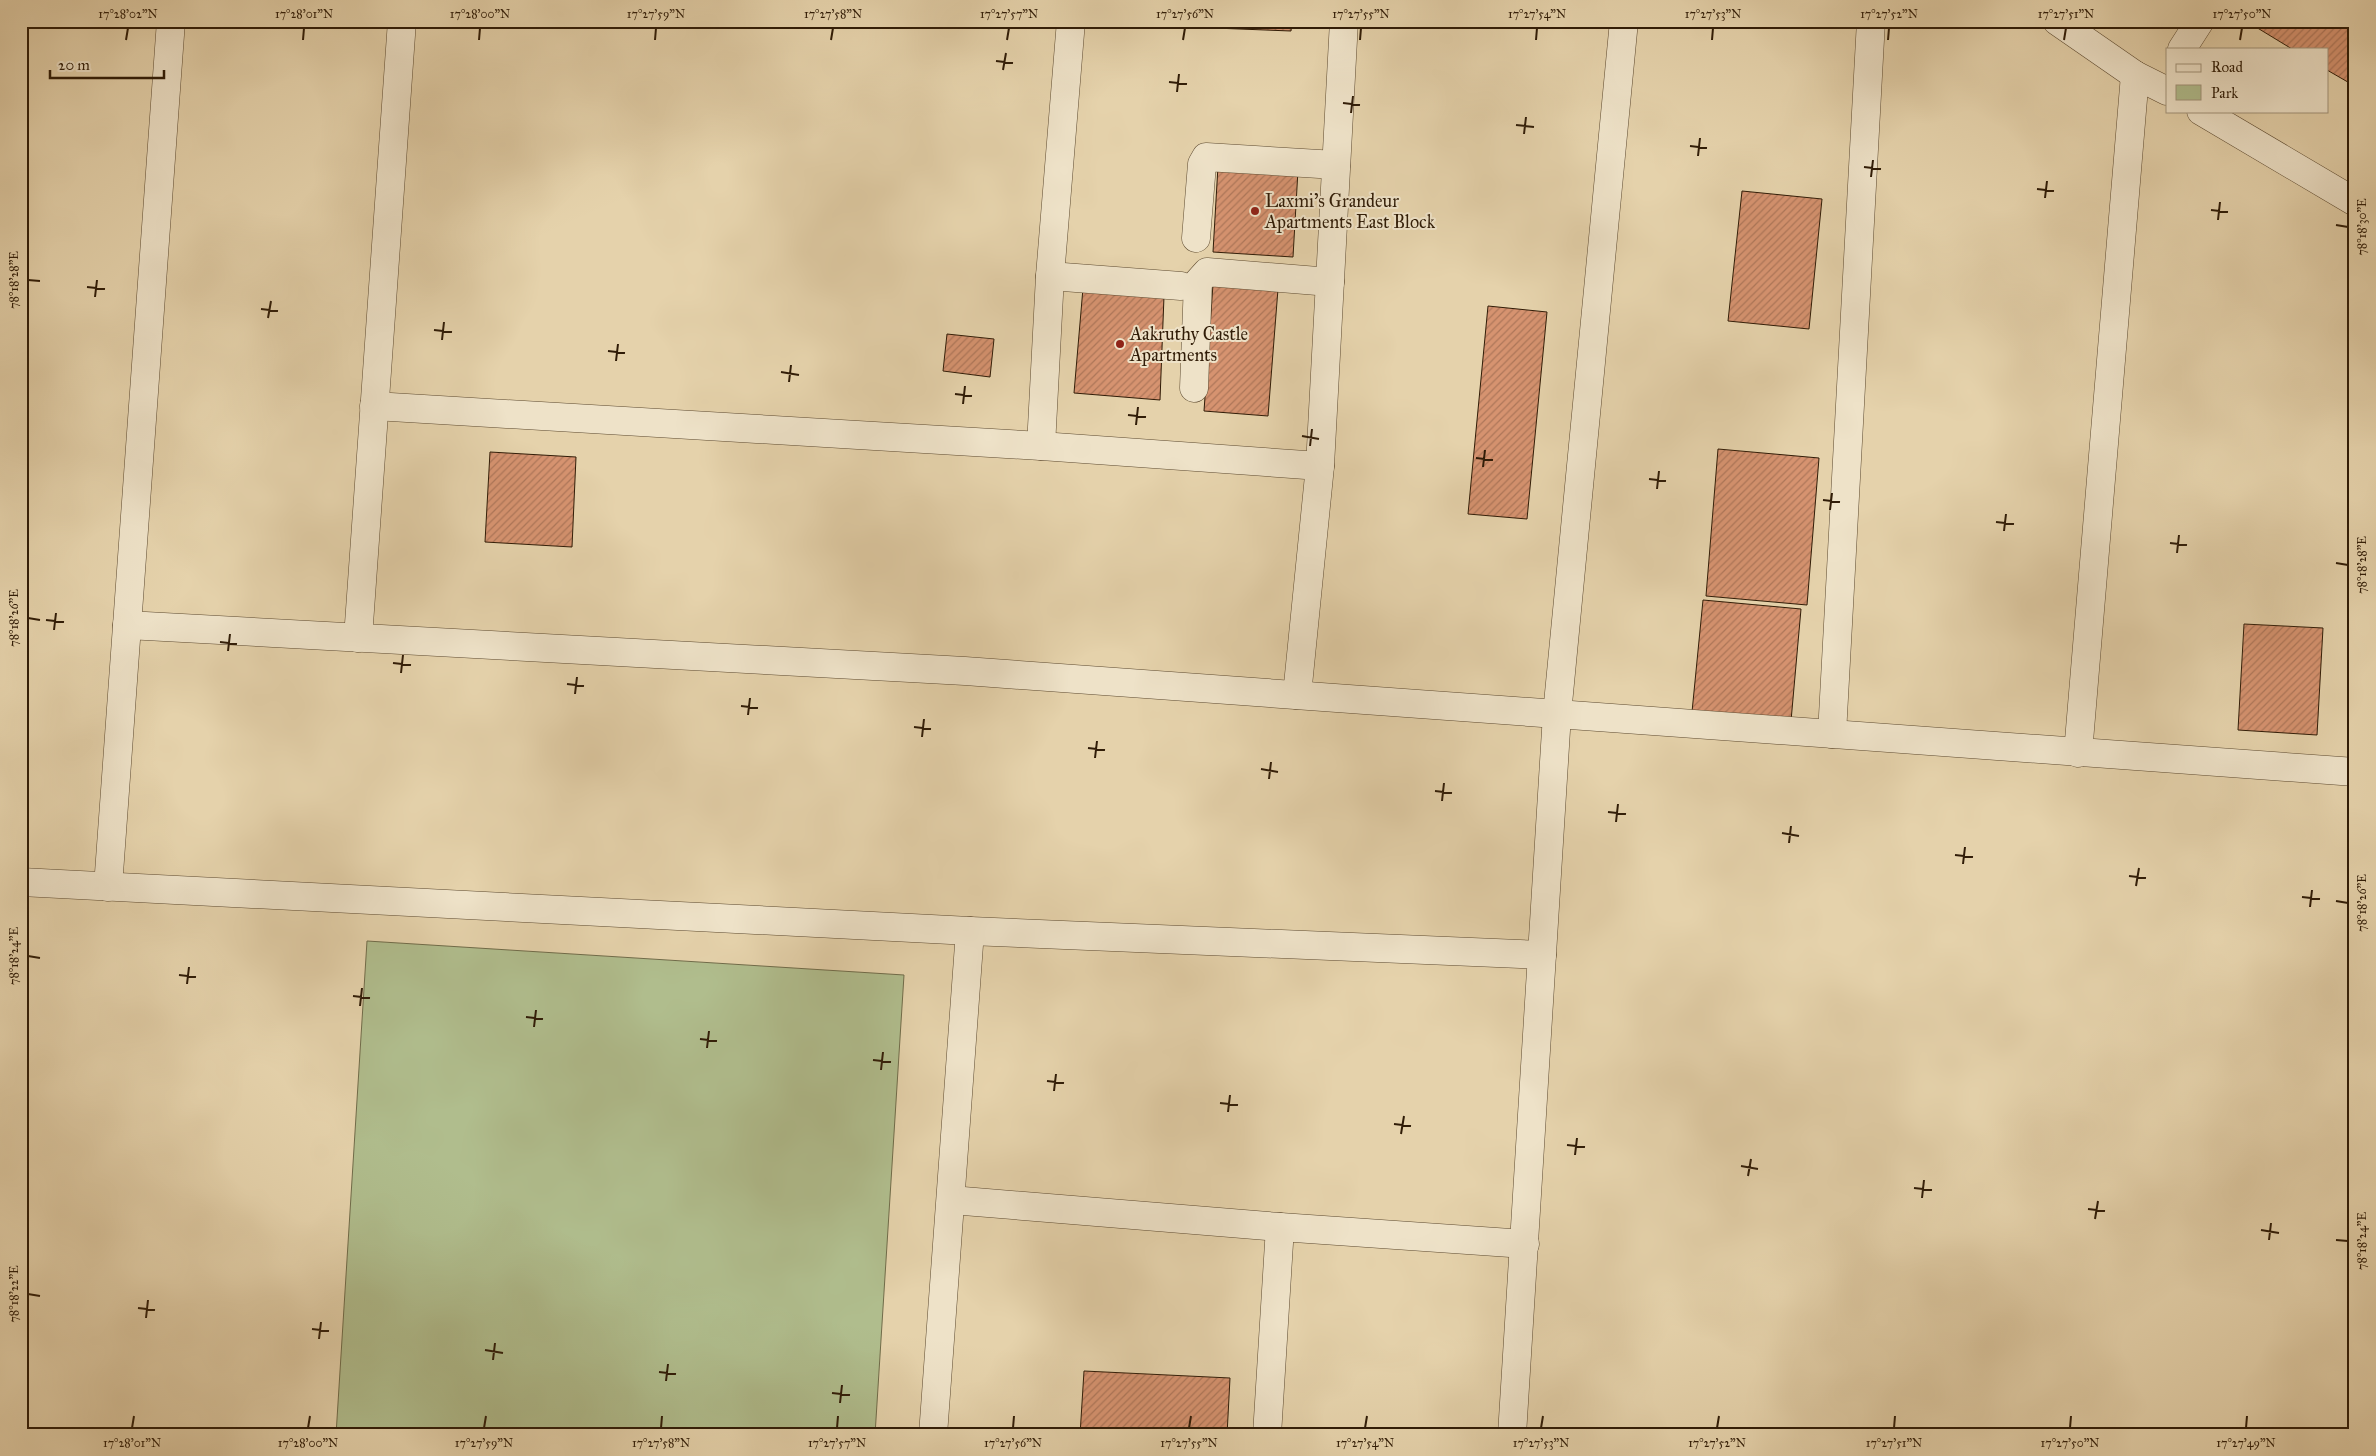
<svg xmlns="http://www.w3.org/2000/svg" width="2376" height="1456" font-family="'IM FELL Great Primer',serif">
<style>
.green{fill:#b0bd8d;stroke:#706c4a}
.building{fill:url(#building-hatch);stroke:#301c07}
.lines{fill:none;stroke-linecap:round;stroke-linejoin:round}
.street-casing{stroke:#5d4a30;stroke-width:29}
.street{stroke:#eee2c8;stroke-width:28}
.ticks{fill:none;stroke:#301c07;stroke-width:2}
.poi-dot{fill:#8f2418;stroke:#eee2c8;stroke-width:2}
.labels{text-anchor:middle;stroke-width:4;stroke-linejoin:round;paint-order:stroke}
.poi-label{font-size:18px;fill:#301c07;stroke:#eee2c8;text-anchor:start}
.neatline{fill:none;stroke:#301c07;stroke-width:2}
.ticks-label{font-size:12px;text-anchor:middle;fill:#301c07}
</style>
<defs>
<pattern id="building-hatch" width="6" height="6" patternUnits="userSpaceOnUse" patternTransform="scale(1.25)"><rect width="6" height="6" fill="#d69370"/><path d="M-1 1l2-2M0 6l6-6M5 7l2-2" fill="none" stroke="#ae775a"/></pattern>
</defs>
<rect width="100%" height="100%" fill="#e5d2ab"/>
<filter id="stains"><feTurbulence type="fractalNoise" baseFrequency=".004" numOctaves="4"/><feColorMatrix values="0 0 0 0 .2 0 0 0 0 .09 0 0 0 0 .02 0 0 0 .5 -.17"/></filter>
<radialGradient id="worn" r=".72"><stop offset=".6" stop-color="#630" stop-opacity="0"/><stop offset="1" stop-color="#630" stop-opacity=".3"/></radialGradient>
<polygon class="green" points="367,941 904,975 875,1435 336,1435"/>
<g class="building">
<polygon points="1188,21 1292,21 1291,31 1188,27"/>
<polygon points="2246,21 2355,21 2355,81 2353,85 2327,70 2327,49 2292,49"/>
<polygon points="1218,166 1298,170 1293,257 1213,252"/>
<polygon points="1742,191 1822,199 1809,329 1728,321"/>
<polygon points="1213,284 1278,289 1268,416 1204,411"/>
<polygon points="1083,288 1164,296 1160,400 1074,393"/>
<polygon points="1488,306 1547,312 1527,519 1468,514"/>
<polygon points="947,334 994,339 990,377 943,371"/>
<polygon points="1718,449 1819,458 1807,605 1706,596"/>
<polygon points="490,452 576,457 572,547 485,542"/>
<polygon points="1703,600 1801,609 1791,721 1692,712"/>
<polygon points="2244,624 2323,628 2317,735 2238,730"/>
<polygon points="1084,1371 1230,1378 1227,1435 1080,1435"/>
</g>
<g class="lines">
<defs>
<g id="street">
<polyline points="2057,21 2135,75 2167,91"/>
<polyline points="2182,49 2200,21"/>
<polyline points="2201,111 2355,202"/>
<polyline points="1196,238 1202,164 1206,157 1336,165"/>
<polyline points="1050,276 1181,286"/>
<polyline points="1194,388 1198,282 1207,272 1330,282"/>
<polyline points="374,406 1041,446 1320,466"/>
<polyline points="1041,446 1050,276 1071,21"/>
<polyline points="127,625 965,671 2355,772"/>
<polyline points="358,638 402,21"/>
<polyline points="1297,695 1320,466 1344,21"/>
<polyline points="1832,734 1871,21"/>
<polyline points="2078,753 2135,75"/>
<polyline points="21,882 970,931 1542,955"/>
<polyline points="108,887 171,21"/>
<polyline points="951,1200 1280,1227 1525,1244"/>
<polyline points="933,1435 970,931"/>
<polyline points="1267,1435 1280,1227"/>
<polyline points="1512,1435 1557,714 1624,21"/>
</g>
</defs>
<use href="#street" class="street-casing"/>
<use href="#street" class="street"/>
</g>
<path class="ticks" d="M126,40l2,-12M303,40l1,-12M479,40l1,-12M655,40l1,-12M831,40l2,-12M1007,40l2,-12M1183,40l2,-12M1360,40l1,-12M1536,40l1,-12M1712,40l1,-12M1888,40l1,-12M2064,40l2,-12M2240,40l2,-12M996,61l17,2M1003,70l3,-17M1169,82l18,2M1177,92l2,-18M1343,103l17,2M1351,113l2,-17M1516,125l18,2M1524,134l2,-17M1690,146l17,2M1698,156l2,-18M1864,167l17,2M1871,177l2,-17M2037,189l17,2M2045,198l2,-17M2211,210l17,2M2218,220l2,-18M2336,225l12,2M28,280l12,1M87,287l18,2M95,297l2,-17M261,309l17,2M268,318l3,-17M434,330l18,2M442,340l2,-18M608,351l17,2M616,361l2,-17M781,372l18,3M789,382l2,-17M955,394l17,2M963,404l2,-18M1128,415l18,2M1136,425l2,-18M1302,436l17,3M1310,446l2,-17M1476,458l17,2M1483,467l2,-17M1649,479l17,2M1657,489l2,-18M1823,500l17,2M1830,510l2,-17M1996,522l18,2M2004,531l2,-17M2170,543l17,2M2177,553l2,-18M2336,563l12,2M28,618l12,2M46,620l18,2M54,630l2,-17M220,642l17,2M228,651l2,-17M393,663l18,2M401,673l2,-18M567,684l17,2M575,694l2,-17M741,706l17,2M748,715l2,-17M914,727l17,2M922,737l2,-18M1088,748l17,2M1095,758l2,-17M1261,769l17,3M1269,779l2,-17M1435,791l17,2M1442,801l2,-18M1608,812l18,2M1616,822l2,-18M1782,833l17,3M1789,843l2,-17M1955,855l18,2M1963,864l2,-17M2129,876l17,2M2136,886l3,-18M2302,897l18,2M2336,901l12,2M2310,907l2,-17M28,956l12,2M179,975l17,2M187,984l2,-17M353,996l17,2M360,1006l2,-18M526,1017l17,2M534,1027l2,-17M700,1039l17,2M707,1048l2,-17M873,1060l18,2M881,1070l2,-18M1047,1081l17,2M1054,1091l2,-17M1220,1103l18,2M1228,1112l2,-17M1394,1124l17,2M1401,1134l3,-18M1567,1145l18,2M1575,1155l2,-17M1741,1166l17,3M1748,1176l3,-17M1914,1188l18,2M1922,1198l2,-18M2088,1209l17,2M2095,1219l3,-18M2261,1230l18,3M2269,1240l2,-17M2336,1240l12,1M28,1294l12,2M138,1308l17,2M146,1318l2,-18M312,1329l17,2M319,1339l2,-17M485,1350l18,3M493,1360l2,-17M659,1372l17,2M666,1381l2,-17M832,1393l18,2M840,1403l2,-18M132,1428l2,-12M308,1428l2,-12M484,1428l2,-12M661,1428l1,-12M837,1428l1,-12M1013,1428l1,-12M1189,1428l2,-12M1365,1428l2,-12M1541,1428l2,-12M1717,1428l2,-12M1894,1428l1,-12M2070,1428l1,-12M2246,1428l1,-12"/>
<g class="poi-dot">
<circle cx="1255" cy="211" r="5"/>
<circle cx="1120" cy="344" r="5"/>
</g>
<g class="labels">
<g class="poi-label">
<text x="1265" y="207">Laxmi's Grandeur<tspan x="1265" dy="21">Apartments East Block</tspan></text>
<text x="1130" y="340">Aakruthy Castle<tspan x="1130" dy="21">Apartments</tspan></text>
</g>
</g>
<rect width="2376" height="1456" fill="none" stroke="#e5d2ab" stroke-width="55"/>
<rect x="2166" y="48" width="162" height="65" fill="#eee2c8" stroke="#a2937b"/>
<rect x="2176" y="64" width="25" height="8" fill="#eee2c8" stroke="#a2937b"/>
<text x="2211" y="72" font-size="15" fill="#301c07">Road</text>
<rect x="2176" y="85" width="25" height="15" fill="#b0bd8d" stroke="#a2937b"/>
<text x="2211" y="98" font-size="15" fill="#301c07">Park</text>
<path d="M50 70v8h114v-8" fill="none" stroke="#301c07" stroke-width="2.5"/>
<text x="58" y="70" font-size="15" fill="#301c07" stroke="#eee2c8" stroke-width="4" paint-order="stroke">20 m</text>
<rect x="28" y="28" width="2320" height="1400" class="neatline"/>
<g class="ticks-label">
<text x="128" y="18">17°28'02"N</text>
<text x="304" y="18">17°28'01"N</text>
<text x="480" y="18">17°28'00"N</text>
<text x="656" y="18">17°27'59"N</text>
<text x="833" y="18">17°27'58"N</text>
<text x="1009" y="18">17°27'57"N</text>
<text x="1185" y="18">17°27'56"N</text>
<text x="1361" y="18">17°27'55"N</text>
<text x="1537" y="18">17°27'54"N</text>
<text x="1713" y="18">17°27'53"N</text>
<text x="1889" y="18">17°27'52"N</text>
<text x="2066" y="18">17°27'51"N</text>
<text x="2242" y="18">17°27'50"N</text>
<text transform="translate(2362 227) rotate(-90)" y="4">78°18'30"E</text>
<text transform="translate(14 280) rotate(-90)" y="4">78°18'28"E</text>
<text transform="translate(2362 565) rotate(-90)" y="4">78°18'28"E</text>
<text transform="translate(14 618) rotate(-90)" y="4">78°18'26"E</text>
<text transform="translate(2362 903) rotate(-90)" y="4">78°18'26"E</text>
<text transform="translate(14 956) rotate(-90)" y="4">78°18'24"E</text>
<text transform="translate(2362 1241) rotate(-90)" y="4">78°18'24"E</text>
<text transform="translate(14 1294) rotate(-90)" y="4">78°18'22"E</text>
<text x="132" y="1447">17°28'01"N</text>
<text x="308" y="1447">17°28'00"N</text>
<text x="484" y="1447">17°27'59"N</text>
<text x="661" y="1447">17°27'58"N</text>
<text x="837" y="1447">17°27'57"N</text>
<text x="1013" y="1447">17°27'56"N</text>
<text x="1189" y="1447">17°27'55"N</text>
<text x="1365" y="1447">17°27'54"N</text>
<text x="1541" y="1447">17°27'53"N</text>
<text x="1717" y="1447">17°27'52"N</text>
<text x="1894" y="1447">17°27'51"N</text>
<text x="2070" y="1447">17°27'50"N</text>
<text x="2246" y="1447">17°27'49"N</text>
</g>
<rect width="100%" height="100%" filter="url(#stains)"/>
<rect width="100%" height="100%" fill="url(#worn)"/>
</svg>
